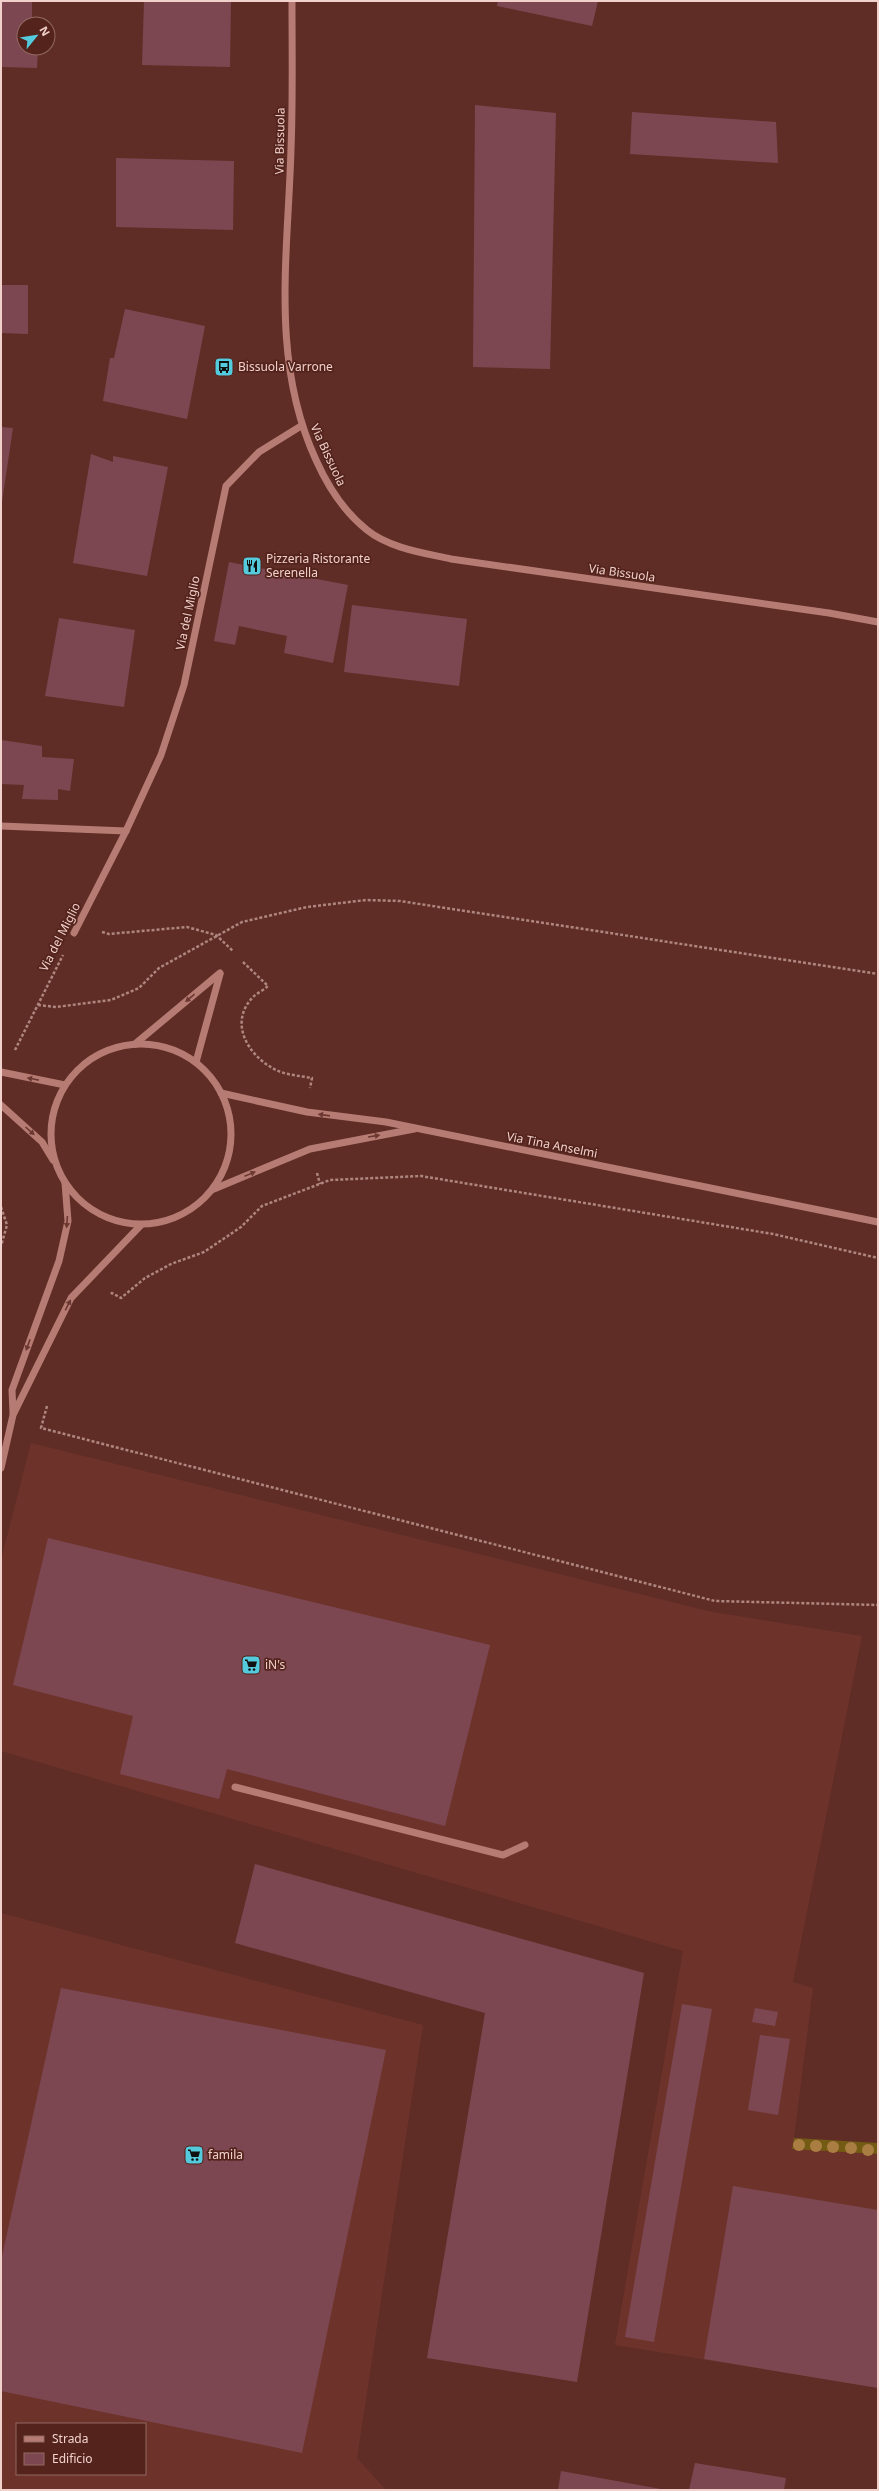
<svg xmlns="http://www.w3.org/2000/svg" width="879" height="2491" font-family="'Noto Sans',sans-serif">
<style>
.built{fill:#6d332b;fill-rule:evenodd}
.green{fill:#735b14}
.building{fill:#7d4751}
.lines{fill:none;stroke-linecap:round;stroke-linejoin:round}
.path{stroke:#ae867f;stroke-width:2.5;stroke-dasharray:3 2;stroke-linecap:butt}
.minor{stroke:#b67c73;stroke-width:7}
.tree{fill:#aa7e43}
.oneway{fill:#6c3932}
.labels{text-anchor:middle;stroke-width:3.5;stroke-linejoin:round;paint-order:stroke}
.street-label{font-size:12px;fill:#f1d1cb;stroke:#53231c}
.poi-label{font-size:12px;fill:#f1d1cb;stroke:#53231c;text-anchor:start}
</style>
<rect width="100%" height="100%" fill="#5f2d26"/>
<g class="built">
<polygon points="31,1443 712,1612 862,1636 793,1982 813,1988 794,2138 878,2143 878,2388 615,2345 683,1951 1,1751 1,1560"/>
<path d="M1,1913l422,112 -66,433 29,32h-385zM17,2424h128v50h-128z"/>
</g>
<polygon class="green" points="794,2138 878,2143 878,2154 792,2149"/>
<g class="building">
<polygon points="1,1 32,1 32,24 24,24 24,48 38,48 37,68 1,67"/>
<polygon points="144,1 231,1 230,67 142,65"/>
<polygon points="498,1 598,1 592,26 497,6"/>
<polygon points="475,105 556,113 550,369 473,367"/>
<polygon points="632,112 776,122 778,163 630,154"/>
<polygon points="116,158 234,161 233,230 116,227"/>
<polygon points="1,285 28,285 28,334 1,333"/>
<polygon points="125,309 205,326 187,419 103,401 110,358 114,358"/>
<polygon points="1,427 13,428 2,502 1,502"/>
<polygon points="91,454 113,462 113,456 168,467 147,576 73,563"/>
<polygon points="229,562 348,585 333,663 284,653 287,636 239,626 235,645 214,641"/>
<polygon points="352,605 467,619 459,686 344,672"/>
<polygon points="59,618 135,630 124,707 45,696"/>
<polygon points="1,740 42,746 42,757 74,759 70,791 58,789 58,800 22,799 24,785 1,784"/>
<polygon points="48,1538 490,1645 445,1826 227,1769 219,1799 120,1774 133,1716 13,1685"/>
<polygon points="255,1864 644,1973 577,2382 427,2358 485,2013 235,1943"/>
<polygon points="61,1988 386,2050 302,2453 1,2391 1,2261"/>
<polygon points="682,2004 712,2009 654,2342 625,2337"/>
<polygon points="755,2008 778,2012 775,2026 752,2022"/>
<polygon points="760,2035 790,2039 778,2115 748,2110"/>
<polygon points="733,2186 878,2210 878,2388 704,2359"/>
<polygon points="695,2463 786,2478 784,2490 689,2490"/>
<polygon points="561,2471 661,2489 661,2490 558,2490"/>
</g>
<g class="lines">
<g class="path">
<polyline points="102,932 109,934 187,927 216,935 233,951"/>
<path d="M243,962l25,24c-4,4 -11,7 -15,11 -25,26 -5,59 23,73 10,5 25,6 36,8l-2,10"/>
<polyline points="38,1005 56,1007 111,1000 139,988 159,968 242,922 307,907 366,900 400,901 878,974"/>
<polyline points="15,1050 63,955"/>
<polyline points="317,1173 320,1184"/>
<polyline points="1,1207 7,1225 1,1246"/>
<polyline points="111,1294 112,1293 121,1298 145,1278 171,1264 204,1252 241,1227 262,1206 330,1180 421,1176 773,1234 878,1258"/>
<polyline points="47,1406 41,1428 715,1601 878,1605"/>
</g>
<g class="minor">
<path d="M292,1c0,49 1,99 -1,148 -3,107 -21,211 25,311 12,27 27,51 51,70 22,18 57,23 84,29l378,54 49,9"/>
<polyline points="1,826 126,831"/>
<polyline points="74,933 126,831 161,755 184,685 226,486 259,452 301,426"/>
<polyline points="135,1044 220,973"/>
<circle cx="141" cy="1134" r="90"/>
<polyline points="196,1062 220,974"/>
<polyline points="1,1072 65,1085"/>
<polyline points="221,1093 307,1112 386,1122 878,1222"/>
<polyline points="1,1105 42,1142 53,1160"/>
<polyline points="214,1189 310,1149 414,1129"/>
<polyline points="13,1413 12,1390 59,1261 68,1221 65,1183"/>
<polyline points="1,1468 13,1415 71,1298 141,1225"/>
<polyline points="235,1787 503,1855 525,1845"/>
</g>
</g>
<g class="tree">
<circle cx="799" cy="2145" r="6"/>
<circle cx="816" cy="2146" r="6"/>
<circle cx="833" cy="2147" r="6"/>
<circle cx="851" cy="2148" r="6"/>
<circle cx="868" cy="2150" r="6"/>
</g>
<defs><path id="oneway-solid" d="M-6-.8H1V-3.2L6.5 0L1 3.2V.8H-6Z"/></defs>
<g class="oneway">
<use href="#oneway-solid" transform="translate(190 998) rotate(140)"/>
<use href="#oneway-solid" transform="translate(33 1079) rotate(-169)"/>
<use href="#oneway-solid" transform="translate(324 1115) rotate(-172)"/>
<use href="#oneway-solid" transform="translate(30 1131) rotate(42)"/>
<use href="#oneway-solid" transform="translate(374 1136) rotate(-9)"/>
<use href="#oneway-solid" transform="translate(250 1174) rotate(-22)"/>
<use href="#oneway-solid" transform="translate(67 1222) rotate(94)"/>
<use href="#oneway-solid" transform="translate(68 1305) rotate(-63)"/>
<use href="#oneway-solid" transform="translate(28 1345) rotate(110)"/>
</g>
<defs>
<symbol id="bus-square" viewBox="-11 -11 22 22"><rect x="-9" y="-9" width="18" height="18" rx="4" fill="#54cadd" stroke="#53231c"/><path d="M-5-6H5V4H4V6H2V4H-2V6H-4V4H-5ZM-3.5-4V0h7V-4ZM-3.5 1.2v1.5H-2V1.2ZM2 1.2v1.5H3.5V1.2Z" fill="#111"/></symbol>
<symbol id="restaurant-square" viewBox="-11 -11 22 22"><rect x="-9" y="-9" width="18" height="18" rx="4" fill="#54cadd" stroke="#53231c"/><path d="M-5-6h1v4h1v-4h1v4h1v-4h1v5L-1.5 .5V6h-2V.5L-5-1ZM5-6V6H3V1.5H1.5Q1.5-4 5-6Z" fill="#111"/></symbol>
<symbol id="supermarket-square" viewBox="-11 -11 22 22"><rect x="-9" y="-9" width="18" height="18" rx="4" fill="#54cadd" stroke="#53231c"/><path d="M-6-5.5h2.5l.6 2H6L4.5 2H-2.5L-4.4-4H-6ZM-1.5 3.2a1.3 1.3 0 1 0 .1 0ZM3 3.2a1.3 1.3 0 1 0 .1 0Z" fill="#111"/></symbol>
</defs>
<g fill-rule="evenodd">
<use href="#bus-square" x="213" y="356" width="22" height="22"/>
<use href="#restaurant-square" x="241" y="555" width="22" height="22"/>
<use href="#supermarket-square" x="240" y="1654" width="22" height="22"/>
<use href="#supermarket-square" x="183" y="2144" width="22" height="22"/>
</g>
<g class="labels">
<g class="street-label">
<text transform="translate(280 141) rotate(-89)" y="4">Via Bissuola</text>
<text transform="translate(328 455) rotate(65)" y="4">Via Bissuola</text>
<text transform="translate(622 573) rotate(8)" y="4">Via Bissuola</text>
<text transform="translate(188 613) rotate(-78)" y="4">Via del Miglio</text>
<text transform="translate(60 937) rotate(-63)" y="4">Via del Miglio</text>
<text transform="translate(552 1145) rotate(11)" y="4">Via Tina Anselmi</text>
</g>
<g class="poi-label">
<text x="238" y="371">Bissuola Varrone</text>
<text x="266" y="563">Pizzeria Ristorante<tspan x="266" dy="14">Serenella</tspan></text>
<text x="265" y="1669">iN's</text>
<text x="208" y="2159">famila</text>
</g>
</g>
<rect width="879" height="2491" fill="none" stroke="#f1d1cb" stroke-width="4"/>
<rect x="16" y="2423" width="130" height="52" fill="#53231c" stroke="#926962"/>
<rect x="24" y="2436" width="20" height="6" fill="#b67c73" stroke="#926962"/>
<text x="52" y="2443" font-size="12" fill="#f1d1cb">Strada</text>
<rect x="24" y="2453" width="20" height="12" fill="#7d4751" stroke="#926962"/>
<text x="52" y="2463" font-size="12" fill="#f1d1cb">Edificio</text>
<g transform="translate(36 36) rotate(60)"><circle r="19" fill="#53231c" stroke="#926962"/>
<path d="M0-3L7 15L0 10L-7 15Z" fill="#54cadd"/>
<text y="-6" font-size="11" font-weight="bold" text-anchor="middle" fill="#f1d1cb">N</text>
</g>
</svg>
